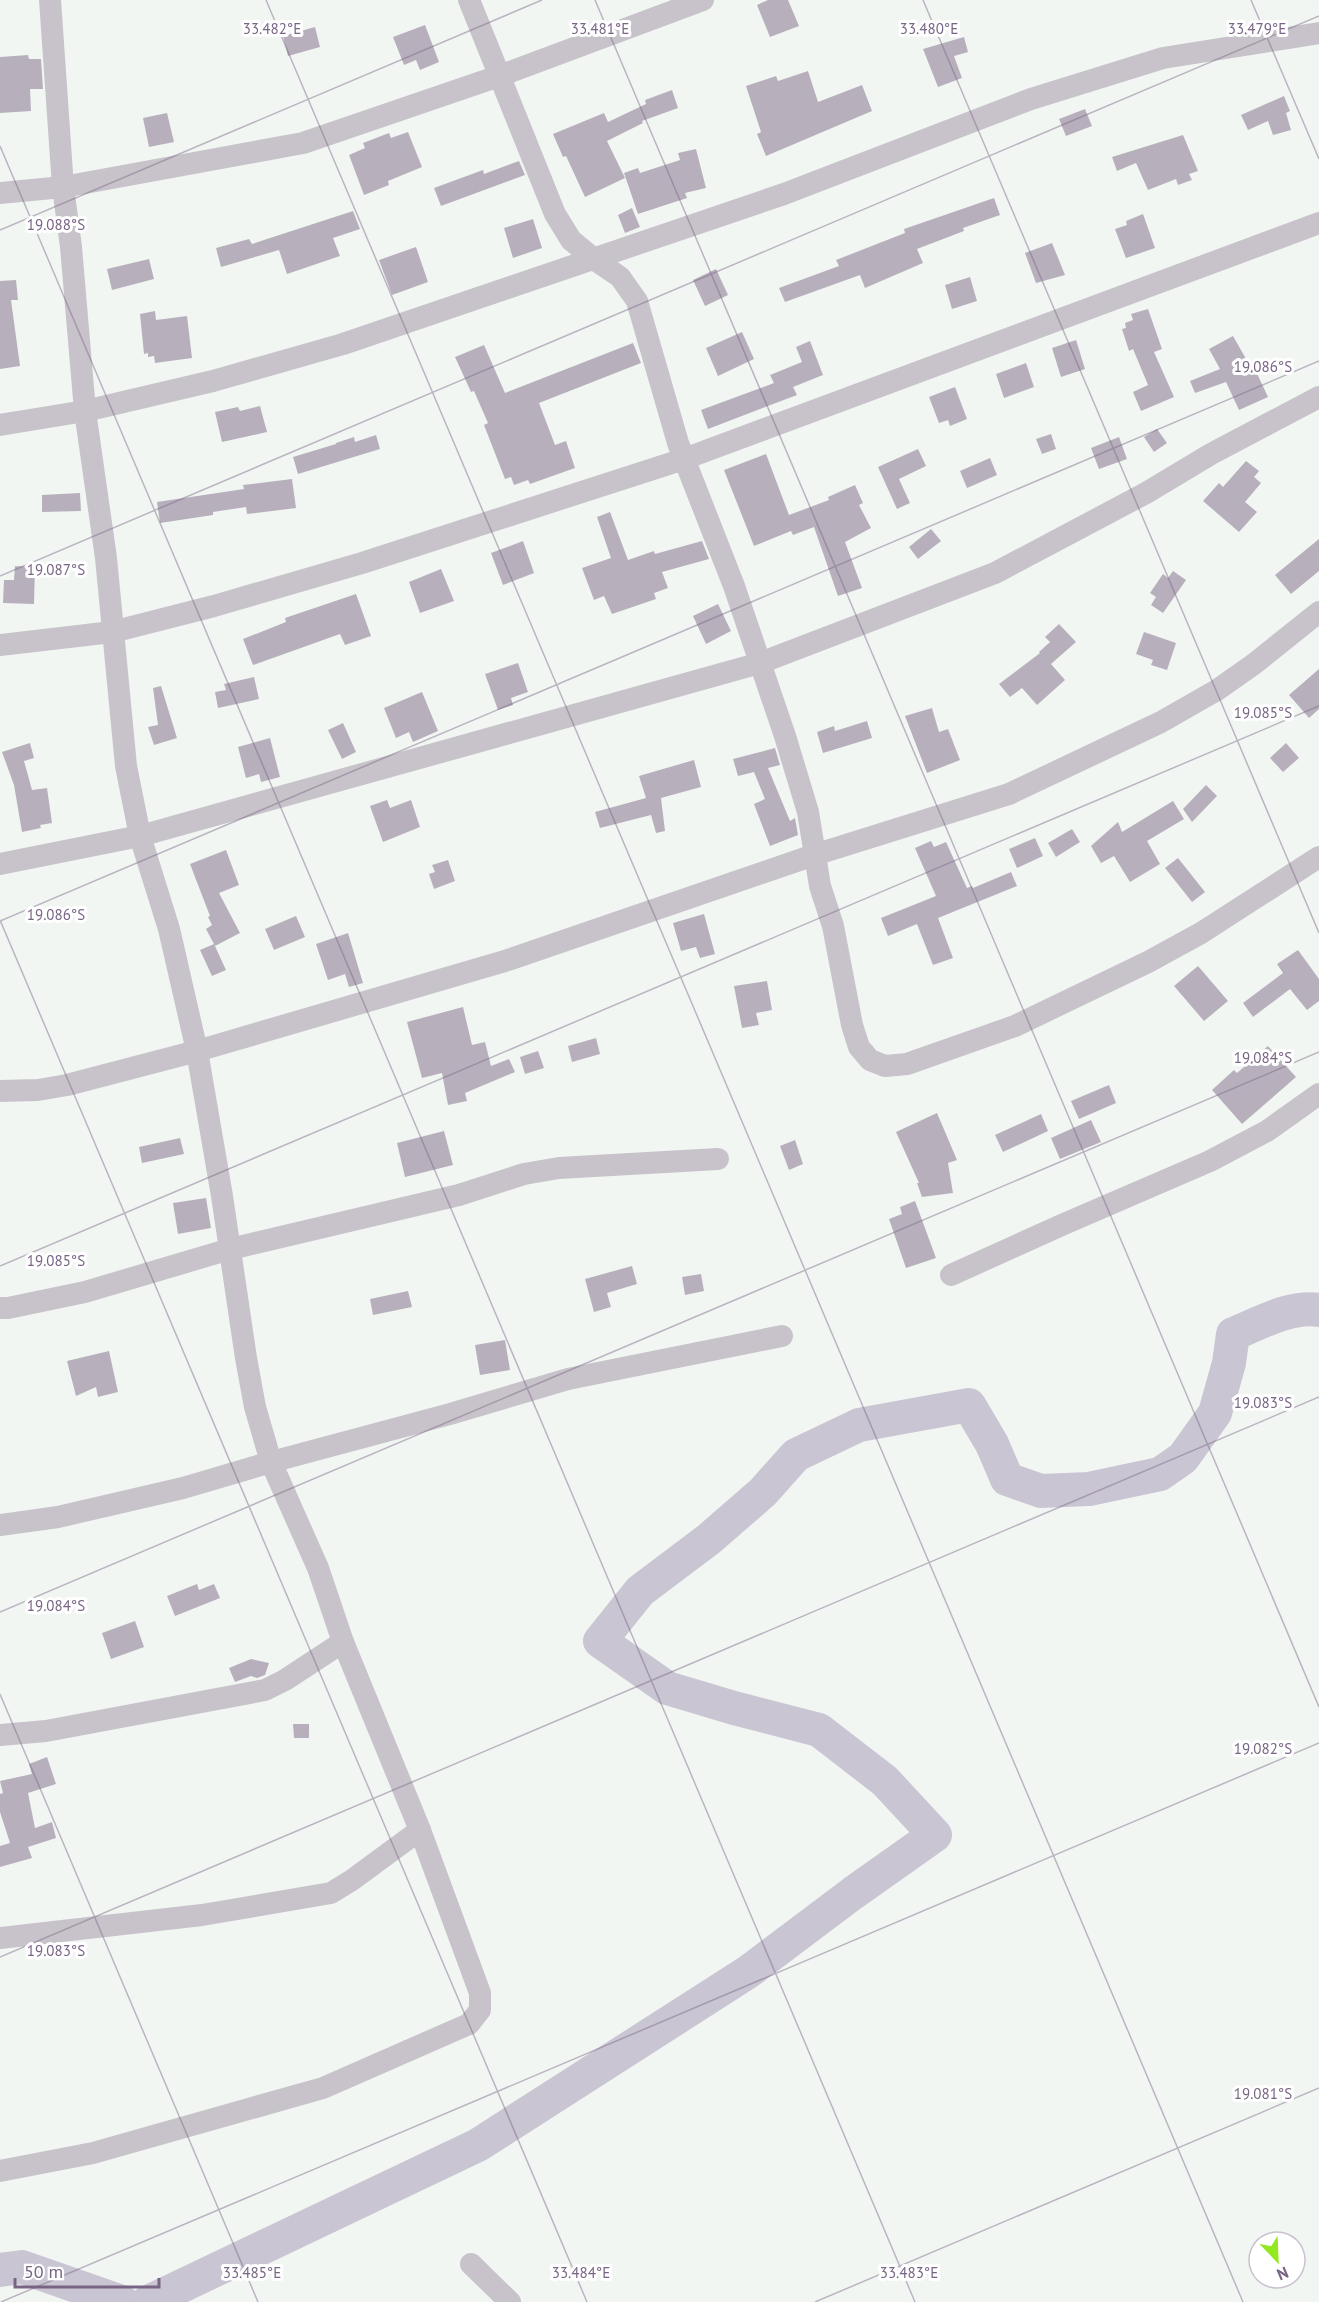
<svg xmlns="http://www.w3.org/2000/svg" width="1319" height="2302" font-family="'PT Sans',sans-serif">
<style>
.lines{fill:none;stroke-linecap:round;stroke-linejoin:round}
.river{stroke:#cac5d2;stroke-width:34}
.building{fill:#b7b0bc}
.street{stroke:#c8c3ca;stroke-width:22}
.ticks{fill:none;stroke:#786484;stroke-width:1.5;stroke-opacity:0.45}
.ticks-label{font-size:15px;text-anchor:middle;fill:#786484;stroke:#fff;stroke-width:6;stroke-linejoin:round;paint-order:stroke}
</style>
<rect width="100%" height="100%" fill="#f2f6f3"/>
<g class="lines">
<g class="river">
<polyline points="0,2270 22,2267 122,2302"/>
<path d="M148,2302l330,-157 270,-173 105,-79 82,-58 -50,-54 -66,-51 -85,-22 -67,-20 -67,-47 40,-50 69,-52 54,-47 33,-37 63,-30 110,-20 23,39 15,35 34,12 48,-2 71,-15 23,-16 32,-45 14,-50 4,-29c25,-10 58,-29 86,-24"/>
</g>
</g>
<g class="building">
<polygon points="768,0 788,0 799,26 770,37 757,5"/>
<polygon points="425,25 439,62 420,70 416,60 404,65 393,37"/>
<polygon points="315,27 320,47 288,56 283,36"/>
<polygon points="964,37 968,52 954,56 962,78 938,87 923,49"/>
<polygon points="28,55 29,59 41,59 43,89 30,89 31,111 0,113 0,57"/>
<polygon points="808,71 818,102 862,85 872,111 766,156 757,134 761,132 746,86 776,76 778,81"/>
<polygon points="672,90 678,108 642,121 643,123 607,141 625,178 585,197 566,156 563,157 553,134 604,113 608,122 646,104 645,100"/>
<polygon points="1284,96 1290,111 1286,113 1291,130 1273,135 1268,121 1248,130 1241,115"/>
<polygon points="1085,109 1092,126 1066,136 1059,119"/>
<polygon points="167,113 174,142 149,147 143,118"/>
<polygon points="408,132 422,167 388,181 389,185 364,195 349,155 365,148 363,143 389,133 391,138"/>
<polygon points="1183,135 1198,171 1189,174 1192,180 1178,185 1176,179 1148,190 1136,163 1117,171 1112,157"/>
<polygon points="696,149 706,188 685,193 687,198 638,214 624,173 638,168 640,173 680,160 678,153"/>
<polygon points="519,161 525,175 441,206 434,188 483,170 484,174"/>
<polygon points="994,198 1000,215 963,228 964,231 917,249 923,263 865,288 860,275 785,302 779,288 839,266 836,260 905,233 904,229"/>
<polygon points="632,208 640,227 625,233 618,215"/>
<polygon points="353,211 360,229 333,238 340,256 287,274 279,250 221,267 216,248 249,239 252,244"/>
<polygon points="1143,214 1155,248 1126,258 1115,229 1127,225 1126,221"/>
<polygon points="533,219 542,248 513,258 504,228"/>
<polygon points="1052,243 1065,275 1036,283 1025,253"/>
<polygon points="416,247 428,282 392,295 379,260"/>
<polygon points="149,259 154,279 112,290 107,269"/>
<polygon points="716,269 728,295 705,306 693,280"/>
<polygon points="970,277 977,301 952,309 945,285"/>
<polygon points="16,280 18,300 11,300 20,366 0,369 0,281"/>
<polygon points="1148,309 1162,349 1154,352 1174,397 1141,411 1133,392 1148,385 1133,349 1129,351 1122,329 1126,328 1125,323 1133,320 1131,314"/>
<polygon points="155,311 156,320 187,316 192,358 155,363 154,356 148,357 148,353 144,354 140,314"/>
<polygon points="742,332 754,359 718,376 706,348"/>
<polygon points="1233,336 1250,366 1253,365 1268,397 1239,410 1226,382 1195,393 1190,381 1220,369 1209,349"/>
<polygon points="1076,340 1085,369 1061,377 1052,348"/>
<polygon points="810,341 823,375 793,387 797,395 708,429 701,410 774,383 770,375 802,362 796,347"/>
<polygon points="633,343 641,363 539,403 555,445 566,441 575,468 530,484 528,480 514,485 511,477 505,479 484,425 488,423 474,391 471,392 455,357 484,345 505,393"/>
<polygon points="1026,363 1034,387 1004,398 996,374"/>
<polygon points="955,387 967,419 950,426 948,420 939,423 929,397"/>
<polygon points="260,406 267,432 222,442 215,412 238,407 240,411"/>
<polygon points="1157,429 1167,443 1154,452 1144,437"/>
<polygon points="1051,434 1056,449 1042,454 1036,439"/>
<polygon points="376,435 380,449 298,474 293,457 336,444 336,443 354,437 355,442"/>
<polygon points="1119,437 1127,459 1099,469 1091,448"/>
<polygon points="918,449 926,466 899,479 910,503 897,509 878,467"/>
<polygon points="766,454 789,515 829,500 828,497 855,485 863,503 859,505 871,528 845,542 862,588 838,596 814,527 793,535 791,531 754,546 724,470"/>
<polygon points="990,458 997,475 967,488 960,471"/>
<polygon points="1246,461 1259,471 1254,477 1261,483 1245,502 1257,512 1239,532 1203,501 1219,483 1223,487"/>
<polygon points="292,479 296,508 247,514 246,507 213,512 213,515 160,523 157,502 244,489 243,485"/>
<polygon points="80,493 81,511 42,512 42,495"/>
<polygon points="610,512 628,560 654,551 655,554 702,541 709,559 662,572 668,588 654,593 656,599 612,614 604,596 594,600 582,568 611,558 597,517"/>
<polygon points="931,529 941,541 918,559 909,547"/>
<polygon points="1319,539 1319,571 1291,594 1275,575"/>
<polygon points="523,541 534,573 503,585 491,553"/>
<polygon points="15,566 35,567 34,604 3,603 4,580 14,580"/>
<polygon points="441,569 454,601 420,613 409,582"/>
<polygon points="1173,571 1186,580 1163,613 1151,605 1156,597 1150,593 1163,574 1168,578"/>
<polygon points="356,594 371,636 345,645 340,634 253,665 243,639 286,622 285,618"/>
<polygon points="718,604 731,631 706,644 693,616"/>
<polygon points="1059,624 1076,642 1051,664 1065,680 1037,705 1022,688 1010,697 999,684 1040,653 1039,652 1050,642 1045,637"/>
<polygon points="1144,632 1176,643 1167,670 1151,665 1153,660 1136,654"/>
<polygon points="518,663 528,692 511,698 513,705 498,710 485,674"/>
<polygon points="1319,669 1319,709 1309,718 1289,695"/>
<polygon points="254,677 259,699 218,708 215,692 226,690 224,684"/>
<polygon points="161,686 177,738 154,745 148,727 158,725 153,688"/>
<polygon points="422,692 438,731 413,742 409,732 396,738 384,708"/>
<polygon points="932,708 939,732 948,729 960,760 927,773 905,716"/>
<polygon points="867,721 872,738 823,753 817,732 834,726 835,731"/>
<polygon points="343,723 356,752 342,759 328,730"/>
<polygon points="270,738 280,777 261,782 259,774 246,778 238,747"/>
<polygon points="30,743 34,758 24,761 32,790 47,788 52,823 40,825 41,828 22,832 14,785 2,752"/>
<polygon points="1286,743 1299,758 1283,772 1270,758"/>
<polygon points="775,748 780,765 768,768 790,821 795,818 798,835 770,846 754,804 765,799 754,772 738,776 733,759"/>
<polygon points="694,760 701,787 661,798 665,831 656,833 651,815 600,828 595,812 646,798 639,776"/>
<polygon points="1206,785 1217,796 1192,822 1183,809"/>
<polygon points="387,800 390,808 411,800 420,827 383,842 370,806"/>
<polygon points="1173,801 1184,819 1147,841 1160,864 1130,882 1114,856 1101,863 1091,846 1118,822 1122,832"/>
<polygon points="1072,829 1080,842 1056,857 1048,843"/>
<polygon points="1035,838 1043,856 1017,868 1009,849"/>
<polygon points="931,841 934,847 946,842 967,888 972,886 973,888 1011,872 1017,886 938,918 953,958 933,965 917,924 888,936 881,918 936,896 915,848"/>
<polygon points="226,850 239,885 219,893 240,933 215,946 206,929 212,925 208,917 210,916 190,864"/>
<polygon points="1178,858 1205,892 1192,902 1165,868"/>
<polygon points="448,860 455,881 434,889 429,874 435,872 432,865"/>
<polygon points="704,914 715,954 700,958 696,947 681,951 673,923"/>
<polygon points="296,916 305,937 274,950 265,929"/>
<polygon points="348,933 363,983 349,987 345,974 328,980 316,944"/>
<polygon points="214,944 226,970 212,976 200,950"/>
<polygon points="1298,950 1319,979 1319,1001 1307,1010 1290,989 1253,1017 1243,1003 1283,973 1277,964"/>
<polygon points="1198,966 1228,1001 1204,1021 1174,986"/>
<polygon points="767,981 772,1010 756,1013 759,1025 742,1028 734,986"/>
<polygon points="463,1007 472,1045 485,1042 491,1066 509,1059 515,1072 465,1093 467,1101 448,1105 442,1073 422,1078 407,1022"/>
<polygon points="596,1038 600,1054 572,1062 568,1046"/>
<polygon points="1268,1046 1296,1077 1242,1124 1212,1090 1234,1070 1237,1073"/>
<polygon points="538,1051 544,1068 525,1074 520,1057"/>
<polygon points="1109,1085 1116,1103 1079,1119 1071,1101"/>
<polygon points="937,1113 957,1160 948,1163 953,1193 922,1197 917,1183 919,1183 896,1132"/>
<polygon points="1041,1114 1048,1131 1003,1152 995,1135"/>
<polygon points="1091,1120 1101,1142 1060,1159 1051,1138"/>
<polygon points="444,1131 453,1165 405,1177 397,1143"/>
<polygon points="180,1138 184,1154 142,1163 139,1147"/>
<polygon points="795,1140 803,1164 789,1170 780,1146"/>
<polygon points="206,1198 211,1228 178,1234 173,1203"/>
<polygon points="915,1201 936,1258 906,1268 889,1219 902,1214 900,1207"/>
<polygon points="632,1266 637,1284 607,1293 611,1307 594,1312 585,1279"/>
<polygon points="701,1274 704,1291 685,1295 682,1277"/>
<polygon points="408,1291 412,1307 373,1315 370,1299"/>
<polygon points="505,1340 510,1370 480,1375 475,1345"/>
<polygon points="109,1351 118,1392 98,1397 96,1387 76,1396 67,1361"/>
<polygon points="197,1584 199,1590 214,1584 220,1598 175,1616 167,1596"/>
<polygon points="135,1621 144,1647 111,1659 102,1633"/>
<polygon points="251,1659 269,1663 265,1675 257,1678 251,1676 235,1682 229,1668"/>
<polygon points="293,1724 309,1724 309,1738 294,1738"/>
<polygon points="47,1757 56,1784 28,1793 35,1828 52,1822 56,1838 28,1847 32,1858 0,1867 0,1846 10,1843 0,1812 0,1794 3,1793 0,1781 32,1774 29,1764"/>
</g>
<g class="lines">
<g class="street">
<polyline points="469,0 555,214 571,240 595,260 620,277 637,301 678,443 734,586 785,736 808,812 820,886 833,926 852,1025 859,1047 870,1060 885,1066 907,1064 1015,1026 1148,962 1201,933 1319,857"/>
<polyline points="0,193 63,187 303,143 499,76 703,0"/>
<polyline points="0,425 85,411 213,381 343,344 784,194 1031,99 1163,58 1319,33"/>
<polyline points="0,645 112,632 214,606 362,563 684,459 1319,223"/>
<polyline points="0,864 140,836 760,663 995,573 1146,493 1211,454 1319,397"/>
<polyline points="0,1091 38,1090 67,1085 197,1051 508,960 814,855 1009,794 1161,722 1217,690 1254,664 1319,612"/>
<polyline points="951,1275 1064,1224 1210,1161 1267,1131 1319,1094"/>
<polyline points="0,1308 8,1308 85,1292 230,1249 459,1195 524,1174 559,1168 718,1159"/>
<polyline points="0,1525 58,1517 183,1488 271,1462 450,1414 568,1379 782,1336"/>
<polyline points="0,1735 46,1731 265,1690 285,1680 343,1642"/>
<polyline points="0,1938 202,1915 331,1893 352,1880 420,1830"/>
<polyline points="0,2171 93,2153 323,2088 469,2024 480,2010 480,1993 420,1830 343,1642 318,1568 271,1462 255,1407 246,1358 222,1196 197,1051 169,929 140,836 126,766 106,558 85,411 71,247 63,187 50,0"/>
<polyline points="471,2264 510,2302"/>
</g>
</g>
<path class="ticks" d="M266,0l977,2302M595,0l724,1707M923,0l396,933M1251,0l68,159M0,146l915,2156M0,230l542,-230M0,576l1319,-560M0,920l587,1382M0,921l1319,-560M0,1266l1319,-560M0,1612l1319,-560M0,1694l258,608M0,1957l1319,-560M1,2302l1318,-559M815,2302l504,-214"/>
<g class="ticks-label">
<text x="272" y="34">33.482°E</text>
<text x="600" y="34">33.481°E</text>
<text x="929" y="34">33.480°E</text>
<text x="1257" y="34">33.479°E</text>
<text x="56" y="230">19.088°S</text>
<text x="1263" y="372">19.086°S</text>
<text x="56" y="575">19.087°S</text>
<text x="1263" y="718">19.085°S</text>
<text x="56" y="920">19.086°S</text>
<text x="1263" y="1063">19.084°S</text>
<text x="56" y="1266">19.085°S</text>
<text x="1263" y="1408">19.083°S</text>
<text x="56" y="1611">19.084°S</text>
<text x="1263" y="1754">19.082°S</text>
<text x="56" y="1956">19.083°S</text>
<text x="1263" y="2099">19.081°S</text>
<text x="252" y="2278">33.485°E</text>
<text x="581" y="2278">33.484°E</text>
<text x="909" y="2278">33.483°E</text>
</g>
<g transform="translate(1277 2260) rotate(157)"><circle r="28" fill="#ffffff" stroke="#c9c1ce" stroke-width="1.5"/>
<path d="M0-4.5L10 22L0 15L-10 22Z" fill="#94e820"/>
<text y="-9" font-size="16" font-weight="bold" text-anchor="middle" fill="#786484">N</text>
</g>
<path d="M15 2278v9h144v-9" fill="none" stroke="#786484" stroke-width="3"/>
<text x="24" y="2278" font-size="18" fill="#786484" stroke="#ffffff" stroke-width="4.5" paint-order="stroke">50 m</text>
</svg>
